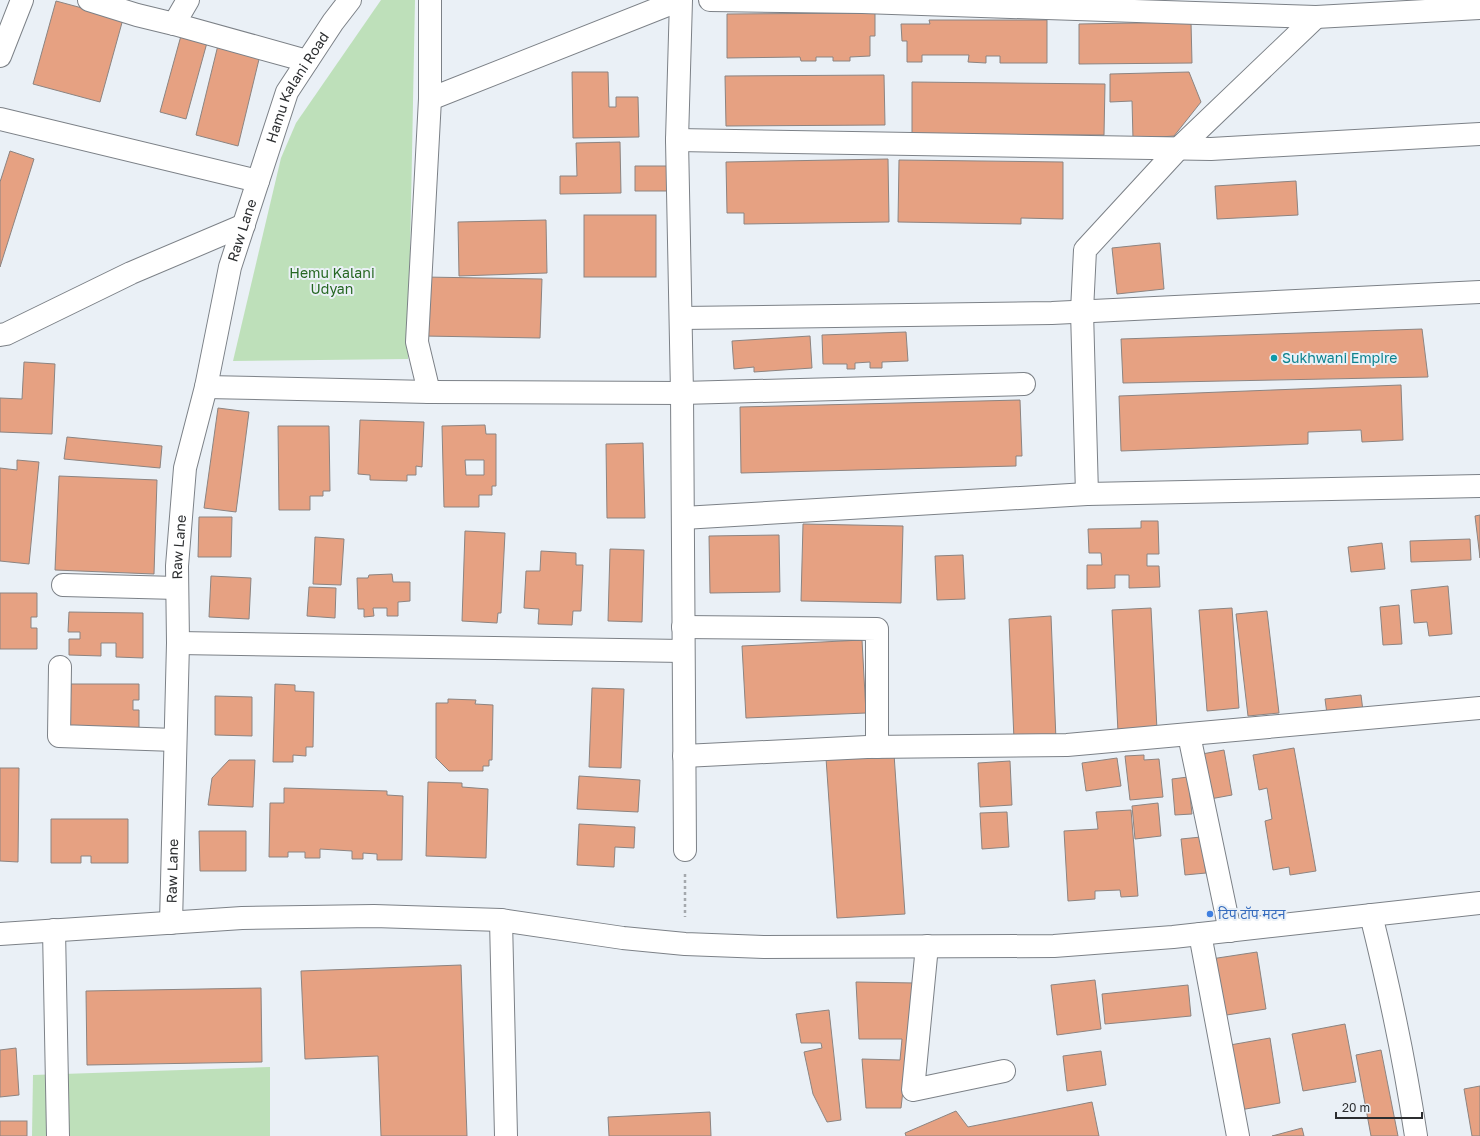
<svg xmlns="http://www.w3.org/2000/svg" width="1480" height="1136" font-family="'Golos Text','Noto Sans Devanagari',sans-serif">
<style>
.green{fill:#bee0ba}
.building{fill:#e6a182;stroke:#8c8481;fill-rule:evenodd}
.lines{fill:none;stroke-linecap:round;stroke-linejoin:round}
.minor-casing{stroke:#7c8187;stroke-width:24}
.path{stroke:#a4a8ad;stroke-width:2.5;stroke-dasharray:3 3;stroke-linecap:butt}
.minor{stroke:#fff;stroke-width:22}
.culture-dot{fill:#0f9aa8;stroke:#eaf0f6;stroke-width:1.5}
.shop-dot{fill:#3f7fe0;stroke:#eaf0f6;stroke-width:1.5}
.labels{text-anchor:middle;stroke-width:4;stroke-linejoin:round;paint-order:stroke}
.street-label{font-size:14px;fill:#2c2e30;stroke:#eaf0f6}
.park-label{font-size:14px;fill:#256721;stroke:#eaf0f6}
.culture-label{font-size:14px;fill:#0d838f;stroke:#eaf0f6;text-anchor:start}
.shop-label{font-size:14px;fill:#366cbe;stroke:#eaf0f6;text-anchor:start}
</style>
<rect width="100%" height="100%" fill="#eaf0f6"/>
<g class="green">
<polygon points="381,0 415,0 408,359 233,361 281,158 296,123"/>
<polygon points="270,1067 270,1136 32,1136 33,1075"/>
</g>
<g class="building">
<polygon points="56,1 123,19 100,102 33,84"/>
<polygon points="875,13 875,36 870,36 870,56 850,57 850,61 833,61 833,57 816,57 816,61 801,61 800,57 727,58 727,14"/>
<polygon points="929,20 1047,20 1047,63 1000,63 1000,56 986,56 986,63 968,62 969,55 922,55 922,62 907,62 907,41 902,41 901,24 930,24"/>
<polygon points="1191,22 1192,63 1079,64 1079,24"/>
<polygon points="182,32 208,39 186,119 160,112"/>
<polygon points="219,41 261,51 238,146 196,135"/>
<polygon points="572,72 608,72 609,107 616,107 616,97 638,97 639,137 573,138"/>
<polygon points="1189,72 1201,102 1174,136 1133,139 1132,101 1110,102 1110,74"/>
<polygon points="884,75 885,125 726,126 725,76"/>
<polygon points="912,82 1105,84 1104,135 912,134"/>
<polygon points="620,142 621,193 560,194 560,176 577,176 576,143"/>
<polygon points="10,151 34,159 0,267 0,182"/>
<polygon points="888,159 889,222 744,224 744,213 727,213 726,162"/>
<polygon points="899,160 1063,162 1063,219 1021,218 1021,224 898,222"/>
<polygon points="635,166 668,166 669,191 635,191"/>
<polygon points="1296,181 1298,215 1217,219 1215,186"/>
<rect x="584" y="215" width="72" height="62"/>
<polygon points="546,220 547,273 459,276 458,222"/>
<polygon points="1160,243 1164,289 1117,294 1112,248"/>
<polygon points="424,277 542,279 540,338 423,336"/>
<polygon points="1422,329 1428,377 1123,383 1121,339"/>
<polygon points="906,332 908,361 882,362 882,368 870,368 870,362 855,363 855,369 847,369 847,364 823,364 822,335"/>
<polygon points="810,336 812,368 754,372 754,367 734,369 732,341"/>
<polygon points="24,362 55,364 52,434 0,432 0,398 22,399"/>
<polygon points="1401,385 1403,440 1362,442 1361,430 1308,432 1308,444 1121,451 1119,396"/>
<polygon points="1020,400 1022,456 1016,456 1016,466 741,473 740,407"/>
<polygon points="218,408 249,412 236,512 204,508"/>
<polygon points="360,420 424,422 422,467 416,466 416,475 407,475 407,481 370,480 370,475 358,474"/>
<path d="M485,425l1,9h10v52h-4v9h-13v12h-35l-2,-81zM465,460h19v15h-18z"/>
<polygon points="278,426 329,426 330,491 323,491 323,496 310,496 310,510 279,510"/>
<polygon points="67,437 162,446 160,468 64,459"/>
<polygon points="643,443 645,518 607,518 606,444"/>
<polygon points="17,460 39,462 29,564 0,561 0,468 17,470"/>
<polygon points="59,476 157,480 154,574 55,570"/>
<polygon points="1480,515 1480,558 1475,516"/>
<polygon points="199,517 232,517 231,557 198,557"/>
<polygon points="1141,521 1158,521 1159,554 1147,554 1147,566 1159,566 1160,587 1129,588 1129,575 1115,575 1115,588 1087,589 1087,565 1102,565 1101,553 1089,553 1088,529 1141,528"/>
<polygon points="803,524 903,526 901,603 801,601"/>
<polygon points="465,531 505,533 501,613 498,613 497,623 462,621"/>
<polygon points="779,535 780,592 710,593 709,536"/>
<polygon points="315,537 344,539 341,585 313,584"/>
<polygon points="1470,539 1471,560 1411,562 1410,541"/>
<polygon points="1382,543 1385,569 1351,572 1348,547"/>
<polygon points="610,549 644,550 642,622 608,621"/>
<polygon points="541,551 576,553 576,565 583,565 581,611 573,611 572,625 538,624 539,609 524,608 526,571 540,571"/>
<polygon points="963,555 965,599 937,600 935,556"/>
<polygon points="392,574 393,582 410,582 410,601 398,602 398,616 387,616 387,608 373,608 374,616 364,617 364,609 358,609 357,578 368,578 369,575"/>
<polygon points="211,576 251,578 249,619 209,617"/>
<polygon points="1448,586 1452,634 1429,636 1427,622 1414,623 1411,590"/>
<polygon points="309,587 336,588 335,618 307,616"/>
<polygon points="0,593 37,593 37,617 31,617 31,628 37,628 37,649 0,649"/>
<polygon points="1399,605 1402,644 1383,645 1380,607"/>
<polygon points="1151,608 1157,730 1118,732 1112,610"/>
<polygon points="1232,608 1239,708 1207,711 1199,610"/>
<polygon points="1267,611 1279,713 1248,716 1236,614"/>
<polygon points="69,612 143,613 143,658 116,657 116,643 101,643 101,656 69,655 69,639 80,639 80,632 68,632"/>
<polygon points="1051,616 1056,740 1014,740 1009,619"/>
<polygon points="862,640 866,713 746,718 742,646"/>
<polygon points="71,684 139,684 139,700 133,700 133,710 139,710 139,728 69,729"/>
<polygon points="275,684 295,685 295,691 314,692 313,747 306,747 306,756 293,755 293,762 273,762"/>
<polygon points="592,688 624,689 621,768 589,767"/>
<polygon points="1361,695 1363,711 1327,714 1325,699"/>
<polygon points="215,696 252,697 252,736 215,735"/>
<polygon points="448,699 476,700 475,704 493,705 492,760 489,760 489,766 483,766 483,771 449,771 436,758 436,703 448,703"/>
<polygon points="1294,748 1316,871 1290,875 1289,867 1273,870 1265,821 1272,819 1267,788 1259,790 1253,755"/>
<polygon points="1224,750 1232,795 1210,799 1202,754"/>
<polygon points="894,754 905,914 837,918 826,758"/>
<polygon points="1144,755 1144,760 1159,759 1163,797 1130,800 1125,756"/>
<polygon points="1117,758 1121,786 1086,791 1082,763"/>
<polygon points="229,760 255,760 253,807 208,805 212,778"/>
<polygon points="1010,761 1012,805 980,807 978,763"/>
<polygon points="0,768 19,768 18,862 0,861"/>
<polygon points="579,776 640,780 638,812 577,809"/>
<polygon points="1188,777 1192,814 1175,815 1172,779"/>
<polygon points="428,782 462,783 462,787 488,789 486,858 426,856"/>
<polygon points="284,788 387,791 387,795 403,796 402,860 377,860 377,854 363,853 363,859 352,859 352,851 320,849 320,858 305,858 305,852 288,852 288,857 269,857 270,803 284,803"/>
<polygon points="1158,803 1161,836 1135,839 1132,806"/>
<polygon points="1131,810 1138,896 1121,897 1120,890 1095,891 1095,899 1068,901 1064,831 1098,829 1096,812"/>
<polygon points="1007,812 1009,847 982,849 980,813"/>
<polygon points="51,819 128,819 128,863 91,863 91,856 81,856 81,863 51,863"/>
<polygon points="579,824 635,827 634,848 615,847 614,867 577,865"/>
<polygon points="199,831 246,831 246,871 200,871"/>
<polygon points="1201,837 1206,873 1185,875 1181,839"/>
<polygon points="1257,952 1266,1009 1220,1016 1211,959"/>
<polygon points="461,965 467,1136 381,1136 378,1056 305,1059 301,971"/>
<polygon points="1095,980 1101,1029 1057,1035 1051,985"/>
<polygon points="856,982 915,983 901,1108 866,1108 862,1059 900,1060 902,1039 859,1039"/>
<polygon points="1188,985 1191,1016 1105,1024 1102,994"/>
<polygon points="261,988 262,1062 87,1065 86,991"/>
<polygon points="829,1010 841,1120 827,1122 813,1094 804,1052 822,1048 821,1043 801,1043 796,1014"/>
<polygon points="1345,1024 1356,1082 1303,1091 1292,1034"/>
<polygon points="1270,1038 1280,1103 1240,1110 1230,1045"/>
<polygon points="16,1048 19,1095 0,1097 0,1050"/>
<polygon points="1381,1050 1398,1136 1371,1136 1356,1055"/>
<polygon points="1101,1051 1106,1085 1067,1091 1063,1056"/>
<polygon points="1480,1086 1480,1136 1472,1136 1464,1089"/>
<polygon points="1092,1102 1099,1136 906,1136 905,1133 956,1111 968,1127"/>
<polygon points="710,1112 711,1136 609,1136 608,1117"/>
<rect x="0" y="1121" width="27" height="15"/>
<polygon points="1302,1128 1304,1136 1272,1136"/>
</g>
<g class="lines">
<defs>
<g id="minor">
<polyline points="89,0 137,15 174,24 307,61"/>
<polyline points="681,0 677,140 682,393 685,850"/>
<polyline points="710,0 862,2 1316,17 1480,8"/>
<polyline points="174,24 188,0"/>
<polyline points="0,56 22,0"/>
<polyline points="430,99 680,0"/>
<polyline points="0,119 258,181"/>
<polyline points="677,140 1211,149 1480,134"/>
<polyline points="681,318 1052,313 1480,292"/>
<polyline points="0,335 6,334 131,273 244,225"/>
<polyline points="206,387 429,392 682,393 1024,384"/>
<polyline points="429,392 417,342 430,99 430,0"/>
<polyline points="1087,494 1082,311 1085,250 1178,149 1316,17"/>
<polyline points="683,518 1087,494 1480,486"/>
<polyline points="63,585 177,588"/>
<polyline points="683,627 877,629 877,747"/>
<polyline points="178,643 683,651"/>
<polyline points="60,667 59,736 175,740"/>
<polyline points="1189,735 1230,931"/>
<polyline points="684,756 867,747 1067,745 1480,708"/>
<path d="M1371,915c18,72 34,148 45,221"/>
<polyline points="501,920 506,1136"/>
<path id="s1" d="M171,923l7,-280 -1,-77 8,-98 21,-81 24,-120 57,-175 46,-70 17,-22"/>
<polyline points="54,930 58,1136"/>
<polyline points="0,934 242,918 374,916 501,920 623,938 685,944 764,947 1054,946 1173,937 1480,903"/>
<polyline points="1200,934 1238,1136"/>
<polyline points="927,946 913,1090 1004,1071"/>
</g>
</defs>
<use href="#minor" class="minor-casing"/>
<polyline class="path" points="685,874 685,917"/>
<use href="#minor" class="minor"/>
</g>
<circle class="culture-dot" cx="1274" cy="358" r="4"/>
<circle class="shop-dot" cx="1210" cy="914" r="4"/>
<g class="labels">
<g class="street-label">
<text dy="5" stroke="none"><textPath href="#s1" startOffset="854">Hamu Kalani Road</textPath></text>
<text dy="5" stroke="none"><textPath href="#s1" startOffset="700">Raw Lane</textPath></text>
<text dy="5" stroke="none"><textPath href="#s1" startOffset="376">Raw Lane</textPath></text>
<text dy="5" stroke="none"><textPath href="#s1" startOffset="52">Raw Lane</textPath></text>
</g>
<g class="park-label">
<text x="332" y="278">Hemu Kalani<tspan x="332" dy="16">Udyan</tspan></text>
</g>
<g class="culture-label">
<text x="1282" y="363">Sukhwani Empire</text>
</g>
<g class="shop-label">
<text x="1218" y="919">टिप टॉप मटन</text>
</g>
</g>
<path d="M1336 1112v6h86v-6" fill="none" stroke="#2c2e30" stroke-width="2"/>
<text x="1342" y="1112" font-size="12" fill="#2c2e30" stroke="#eaf0f6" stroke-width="3" paint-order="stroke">20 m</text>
</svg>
